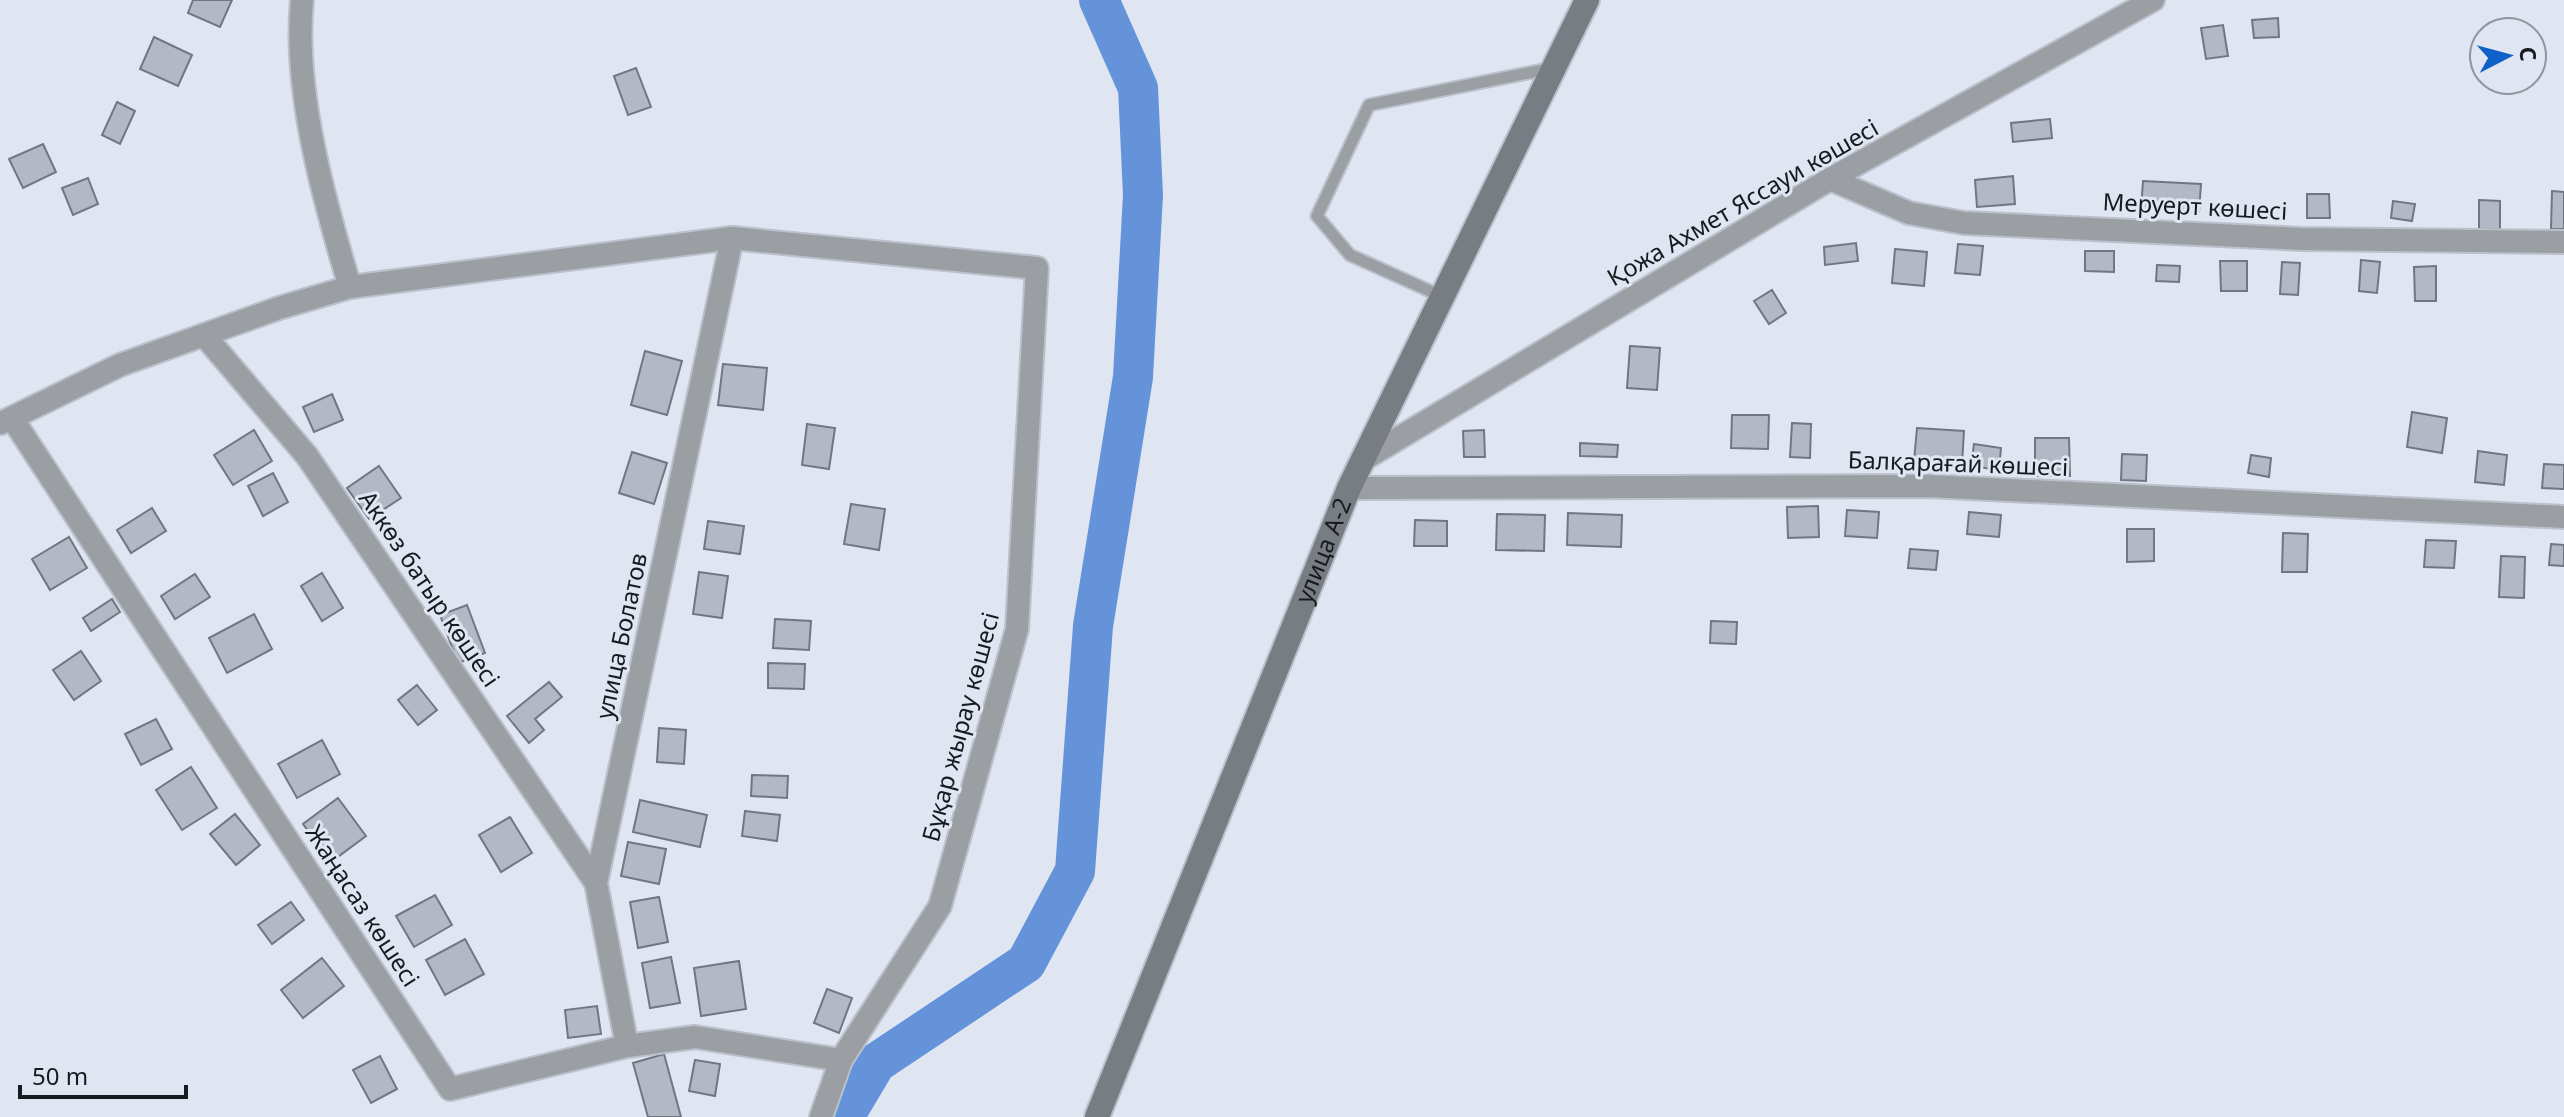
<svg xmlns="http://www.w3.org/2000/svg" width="2564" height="1117" font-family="'Noto Sans',sans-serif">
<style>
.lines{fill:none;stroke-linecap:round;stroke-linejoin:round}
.river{stroke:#6493da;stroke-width:40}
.building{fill:#b2b9c4;stroke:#717781;stroke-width:2}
.lane-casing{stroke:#bbc1cc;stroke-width:15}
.street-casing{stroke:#bbc1cc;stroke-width:26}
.secondary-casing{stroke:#bbc1cc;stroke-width:28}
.lane{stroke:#9b9fa3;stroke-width:11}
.street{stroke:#9b9fa3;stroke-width:22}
.secondary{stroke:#787c83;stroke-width:24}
.labels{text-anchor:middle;stroke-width:6;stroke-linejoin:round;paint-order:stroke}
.street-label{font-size:24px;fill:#171a1e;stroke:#dfe6f2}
</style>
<rect width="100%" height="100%" fill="#dfe6f2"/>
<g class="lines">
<polyline class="river" points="844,1117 876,1063 1026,963 1075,871 1093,626 1133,377 1143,195 1138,88 1099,0"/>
</g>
<g class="building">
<polygon points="193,0 232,0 220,27 188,13"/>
<polygon points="2278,18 2279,37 2254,38 2252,20"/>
<polygon points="2223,25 2228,56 2206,59 2201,28"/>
<polygon points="154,37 192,55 178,86 140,69"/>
<polygon points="636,68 651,107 628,115 614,76"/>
<polygon points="117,102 135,111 120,144 102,135"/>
<polygon points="2050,119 2052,138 2013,142 2011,123"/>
<polygon points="43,144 56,172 23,188 9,159"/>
<polygon points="2013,176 2015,204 1977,207 1975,180"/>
<polygon points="88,178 98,204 73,215 62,188"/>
<polygon points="2143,181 2201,184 2199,212 2141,209"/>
<polygon points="2552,191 2564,192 2564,229 2551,229"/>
<polygon points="2307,194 2329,194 2330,218 2307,218"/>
<polygon points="2479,200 2500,201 2500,229 2479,229"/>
<polygon points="2393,201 2415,204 2412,221 2391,218"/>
<polygon points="1856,243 1858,261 1825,265 1824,247"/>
<polygon points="1958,244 1983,246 1980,275 1955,273"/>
<polygon points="1895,249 1927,252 1924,286 1892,283"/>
<polygon points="2085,251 2114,251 2114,272 2085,271"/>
<polygon points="2361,260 2380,262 2377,293 2359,291"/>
<polygon points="2220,261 2247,261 2247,291 2221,291"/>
<polygon points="2282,262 2300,263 2298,295 2280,294"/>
<polygon points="2157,265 2180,266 2179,282 2156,281"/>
<polygon points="2436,266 2436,301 2415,301 2414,267"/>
<polygon points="1772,290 1786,313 1769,324 1754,301"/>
<polygon points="1630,346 1660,348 1657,390 1627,388"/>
<polygon points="645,351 682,361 667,415 631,405"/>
<polygon points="723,364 767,368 763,410 718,405"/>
<polygon points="332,394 343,420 314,432 303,407"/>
<polygon points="2412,412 2447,418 2442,453 2407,447"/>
<polygon points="1732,415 1769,415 1768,449 1731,448"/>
<polygon points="1792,423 1811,424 1810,458 1790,457"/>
<polygon points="807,424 835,428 829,469 802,465"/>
<polygon points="1917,428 1964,431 1962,464 1914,461"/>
<polygon points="254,430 272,461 233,485 214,455"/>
<polygon points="1484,430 1485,457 1464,457 1463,431"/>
<polygon points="2035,438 2069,438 2070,476 2035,476"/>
<polygon points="1580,443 1618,445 1617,457 1580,456"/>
<polygon points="1974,444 2001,448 1999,470 1971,466"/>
<polygon points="2478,451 2507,455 2504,485 2475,482"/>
<polygon points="632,452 667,463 654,504 619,493"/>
<polygon points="2122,454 2147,455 2146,481 2121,480"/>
<polygon points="2251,455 2271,458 2269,477 2248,473"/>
<polygon points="2544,464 2564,465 2564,489 2542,488"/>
<polygon points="379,466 401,498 369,519 347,488"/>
<polygon points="273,473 288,502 263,516 248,486"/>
<polygon points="851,504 885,509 879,550 844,544"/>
<polygon points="1818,506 1819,537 1788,538 1787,507"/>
<polygon points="152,508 166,531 131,553 117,530"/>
<polygon points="1847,510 1879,512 1877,538 1845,536"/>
<polygon points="1969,512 2001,515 1999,537 1967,534"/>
<polygon points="1568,513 1622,515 1621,547 1567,545"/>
<polygon points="1497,514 1545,515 1544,551 1496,550"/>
<polygon points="1415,520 1447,521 1447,546 1414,546"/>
<polygon points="708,521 744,526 740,554 704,549"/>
<polygon points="2127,529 2154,529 2154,561 2127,562"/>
<polygon points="2283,533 2308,534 2307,572 2282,572"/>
<polygon points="69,537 87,568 50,590 32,559"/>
<polygon points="2426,540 2456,541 2454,568 2424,567"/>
<polygon points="2551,544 2564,545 2564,566 2549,565"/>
<polygon points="1910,549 1938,551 1936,570 1908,568"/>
<polygon points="2501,556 2525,557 2524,598 2499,597"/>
<polygon points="699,572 728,576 722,618 693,614"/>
<polygon points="322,573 343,608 322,621 301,586"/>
<polygon points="195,574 210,597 175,619 161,596"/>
<polygon points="112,599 120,612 91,631 83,618"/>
<polygon points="467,605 485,653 458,663 440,615"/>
<polygon points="254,614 272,649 227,673 209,638"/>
<polygon points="775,619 811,621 809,650 773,648"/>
<polygon points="1711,621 1737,622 1736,644 1710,643"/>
<polygon points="81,651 101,681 74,700 53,670"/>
<polygon points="768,663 805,664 804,689 768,688"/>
<polygon points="549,682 562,697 535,719 544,730 529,743 507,716"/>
<polygon points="417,685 437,710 418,725 398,700"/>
<polygon points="156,719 172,749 141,765 125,734"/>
<polygon points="659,728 686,730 684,764 657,762"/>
<polygon points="322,740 340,774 297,798 278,764"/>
<polygon points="191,767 217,808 182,830 156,790"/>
<polygon points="752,775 788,776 787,798 751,796"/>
<polygon points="338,798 366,836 331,862 303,824"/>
<polygon points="640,800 707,815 700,847 633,832"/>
<polygon points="745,811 780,815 777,841 742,836"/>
<polygon points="235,814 260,845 236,865 210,834"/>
<polygon points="510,817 532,853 501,872 479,835"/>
<polygon points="628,842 666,849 659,884 621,876"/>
<polygon points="435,895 452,925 414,947 396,916"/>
<polygon points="659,897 668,942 638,948 630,902"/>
<polygon points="291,902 304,920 272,944 258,925"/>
<polygon points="465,939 484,974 445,995 426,960"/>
<polygon points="671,957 680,1003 650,1008 642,963"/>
<polygon points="322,958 344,986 303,1018 281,990"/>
<polygon points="739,961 746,1009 701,1016 694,968"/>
<polygon points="827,989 852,998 839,1033 814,1023"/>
<polygon points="597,1006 601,1034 568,1038 565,1010"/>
<polygon points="664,1054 681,1117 648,1117 633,1063"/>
<polygon points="380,1056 397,1089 371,1103 353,1070"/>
<polygon points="695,1060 720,1064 715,1096 689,1091"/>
</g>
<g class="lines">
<defs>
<polyline id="lane" points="1441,296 1350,255 1317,216 1369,105 1553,68"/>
<g id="street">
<polyline points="1830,179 1909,213 1964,223 2302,239 2564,242"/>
<polyline points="350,287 732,238 1037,268 1017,629 940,906 841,1060 821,1117"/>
<polyline points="204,335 307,456 596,883"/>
<polyline points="12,418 450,1089 627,1046 695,1037 841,1060"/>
<path d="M1,423l119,-58 159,-57 71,-21c-26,-87 -57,-197 -48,-287"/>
<polyline points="1364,459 1830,179 2153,0"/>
<polyline points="1349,488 1928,486 2564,517"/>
<polyline points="627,1046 596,883 732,238"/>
</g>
<g id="secondary">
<path id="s1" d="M1097,1117l252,-629 238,-488"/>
</g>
</defs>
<use href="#lane" class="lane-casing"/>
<use href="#street" class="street-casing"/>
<use href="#secondary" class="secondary-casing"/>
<use href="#lane" class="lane"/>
<use href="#street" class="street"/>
<use href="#secondary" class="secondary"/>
</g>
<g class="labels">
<g class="street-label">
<text transform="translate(1743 203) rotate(-30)" y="8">Қожа Ахмет Яссауи көшесі</text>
<text transform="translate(2195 207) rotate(3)" y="8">Меруерт көшесі</text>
<text transform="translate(1958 464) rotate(2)" y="8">Балқарағай көшесі</text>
<text dy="8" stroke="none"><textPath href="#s1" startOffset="610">улица А-2</textPath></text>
<text transform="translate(429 589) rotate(56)" y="8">Аккөз батыр көшесі</text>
<text transform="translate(622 636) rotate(-78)" y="8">улица Болатов</text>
<text transform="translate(961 727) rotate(-75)" y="8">Бұқар жырау көшесі</text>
<text transform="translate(362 906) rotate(57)" y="8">Жаңасаз көшесі</text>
</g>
</g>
<g transform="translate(2508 56) rotate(84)"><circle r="38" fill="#dfe6f2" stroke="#8f949d" stroke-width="2"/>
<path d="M0-6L14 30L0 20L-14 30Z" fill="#1060ca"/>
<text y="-12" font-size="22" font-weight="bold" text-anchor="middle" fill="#171a1e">С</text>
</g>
<path d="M20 1085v12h166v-12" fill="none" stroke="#171a1e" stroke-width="4"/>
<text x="32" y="1085" font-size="24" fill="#171a1e" stroke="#dfe6f2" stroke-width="6" paint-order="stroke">50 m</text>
</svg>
